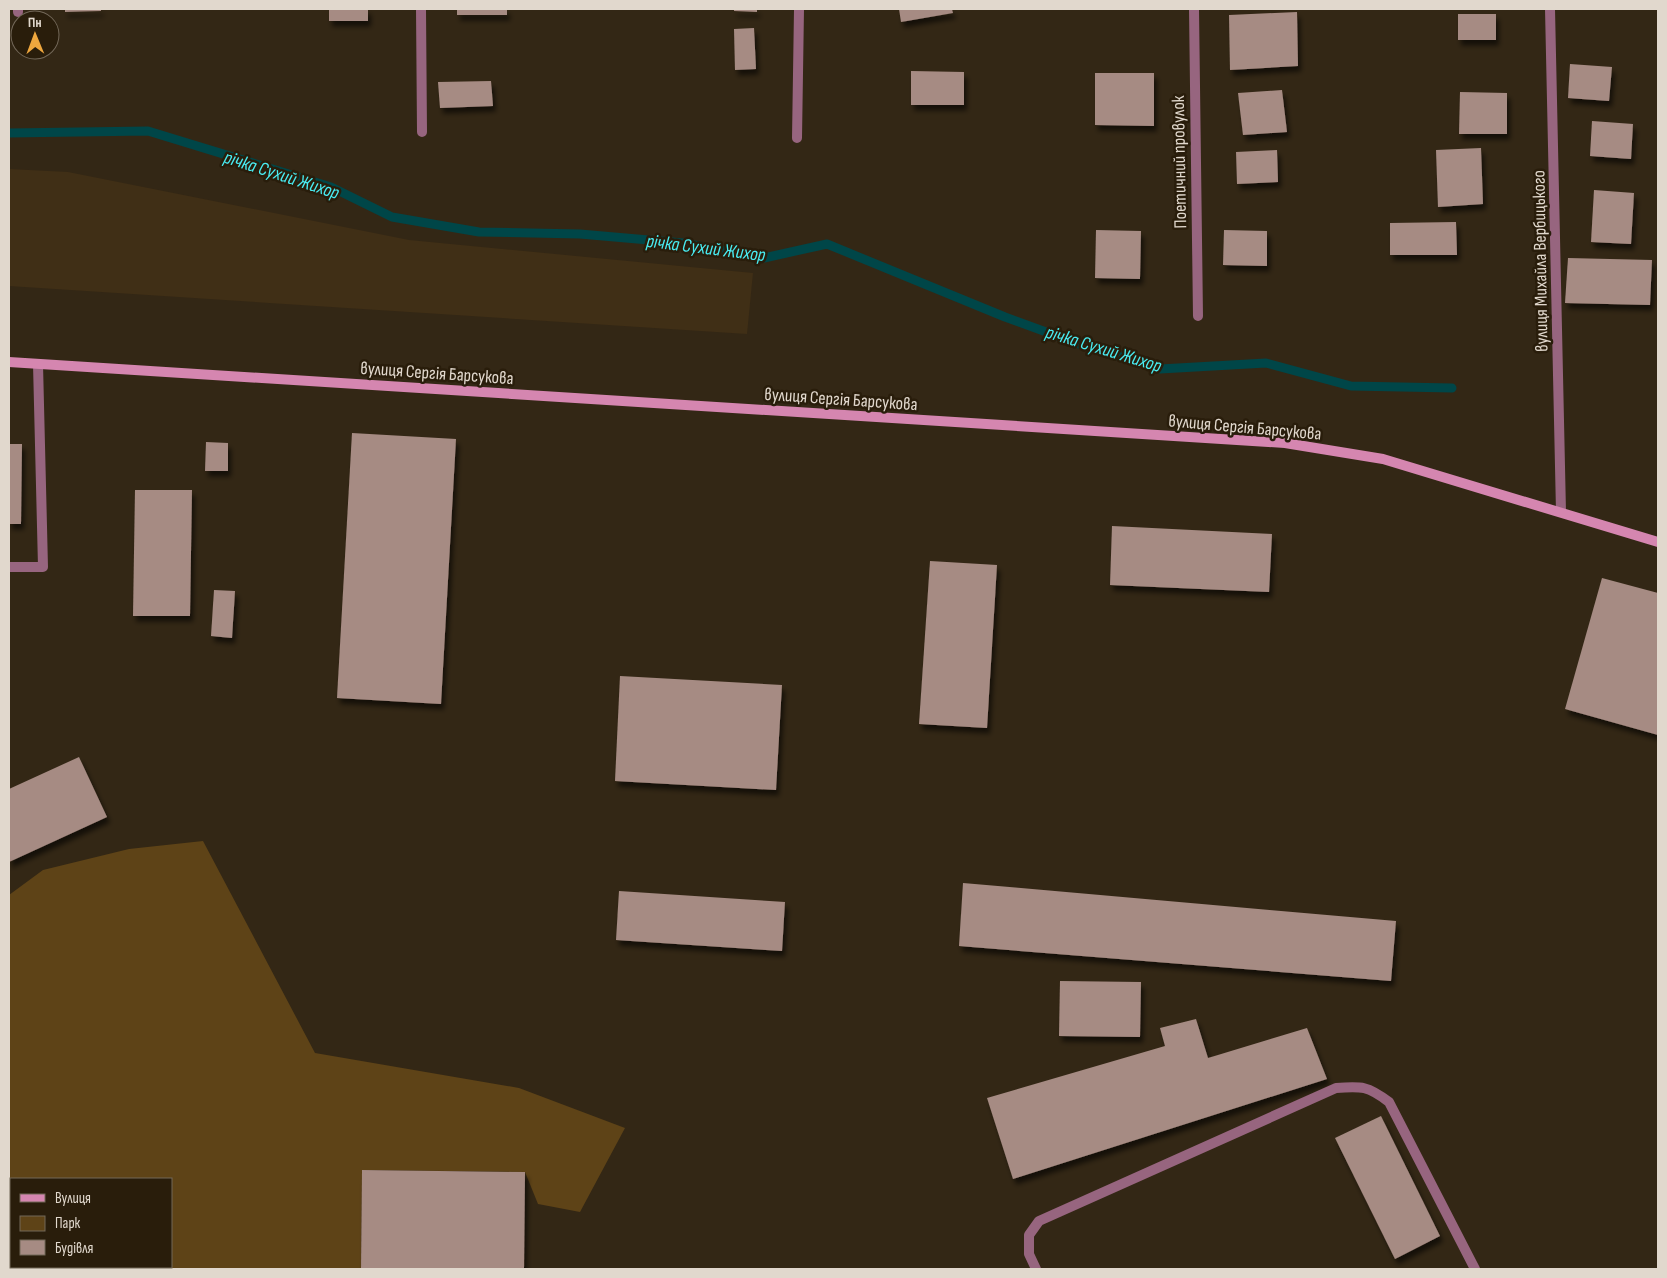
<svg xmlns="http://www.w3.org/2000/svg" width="1667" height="1278" font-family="'Sofia Sans Condensed',sans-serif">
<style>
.built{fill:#402f16}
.green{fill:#5e4317;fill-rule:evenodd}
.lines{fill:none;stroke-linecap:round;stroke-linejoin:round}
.stream{stroke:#004648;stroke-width:9}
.building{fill:#a68b83;filter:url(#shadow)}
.lane{stroke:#97657f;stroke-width:10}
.street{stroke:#97657f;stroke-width:10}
.secondary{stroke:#d586b0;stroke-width:10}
.labels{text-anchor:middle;stroke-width:5;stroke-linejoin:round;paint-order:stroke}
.street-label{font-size:18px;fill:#e1d8cd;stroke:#291d0b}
.water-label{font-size:19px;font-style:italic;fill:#49ecf2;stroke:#291d0b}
</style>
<defs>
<filter id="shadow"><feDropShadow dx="3" dy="5.5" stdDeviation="2.5" flood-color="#0009"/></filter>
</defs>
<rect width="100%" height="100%" fill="#332715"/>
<polygon class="built" points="9,169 68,172 409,240 753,273 747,334 9,286"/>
<path class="green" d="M203,841l112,212 204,35 106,40 -45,84 -42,-8 -13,-32 -163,-2 -1,99h-352v-374l34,-25 86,-21zM11,1179h160v88h-160z"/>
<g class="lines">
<polyline class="stream" points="9,133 148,131 331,187 392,217 479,232 580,234 683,243 764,258 827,244 1005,317 1079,344 1160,369 1266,363 1351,386 1452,388"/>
</g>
<g class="building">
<polygon points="65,9 101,9 101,11 65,12"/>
<rect x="329" y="9" width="39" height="12"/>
<rect x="457" y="9" width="50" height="6"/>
<polygon points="734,9 757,9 757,12 734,11"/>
<polygon points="899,9 952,9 953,13 901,22"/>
<polygon points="1297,12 1298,66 1230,70 1229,15"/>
<rect x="1458" y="14" width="38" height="26"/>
<polygon points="754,28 756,69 735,70 734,29"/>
<polygon points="1570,64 1612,67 1609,101 1568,98"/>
<polygon points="911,71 964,72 964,105 911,105"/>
<polygon points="1095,73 1154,73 1154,126 1095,125"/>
<polygon points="491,81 493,106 440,108 438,82"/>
<polygon points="1282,90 1287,132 1243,135 1238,93"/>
<polygon points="1460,92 1507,93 1507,134 1459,134"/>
<polygon points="1592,121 1633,124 1631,159 1590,156"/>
<polygon points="1481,148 1483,204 1438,207 1436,150"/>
<polygon points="1277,150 1278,182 1237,184 1236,152"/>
<polygon points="1594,190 1634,193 1631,244 1591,242"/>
<polygon points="1456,222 1457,255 1390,255 1390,223"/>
<polygon points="1096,230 1141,231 1140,279 1095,278"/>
<polygon points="1224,230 1267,231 1267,266 1223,265"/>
<polygon points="1568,258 1652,260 1650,305 1565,303"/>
<polygon points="352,433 456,439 441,704 337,698"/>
<polygon points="206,442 228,443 228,471 205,471"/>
<polygon points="9,444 22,444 21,524 9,524"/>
<polygon points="135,490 192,490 190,616 133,616"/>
<polygon points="1112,526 1272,534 1269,592 1110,585"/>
<polygon points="930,561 997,565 987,728 919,724"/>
<polygon points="1602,578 1658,593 1658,735 1565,709"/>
<polygon points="214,590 235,591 232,638 211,636"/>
<polygon points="620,676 782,685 776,790 615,781"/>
<polygon points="79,757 107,817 9,862 9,789"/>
<polygon points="963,883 1396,921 1391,981 959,946"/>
<polygon points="619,891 785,902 782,951 616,940"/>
<polygon points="1060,981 1141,982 1140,1037 1059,1036"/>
<polygon points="1196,1019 1208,1058 1307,1028 1327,1079 1013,1179 987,1098 1165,1046 1160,1028"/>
<polygon points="1381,1116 1440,1236 1395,1259 1335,1138"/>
<polygon points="362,1170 525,1172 524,1269 361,1269"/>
</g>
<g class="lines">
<g class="lane">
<polyline points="9,567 43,567 38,364"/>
<path d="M1036,1269l-7,-15v-19l10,-14 297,-133c26,-2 32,-2 53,14l86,167"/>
</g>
<g class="street">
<polyline points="421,9 422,132"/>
<polyline points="1194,9 1198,316"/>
<polyline points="1550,9 1561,512"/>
<polyline points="18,12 18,9"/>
<polyline points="797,138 799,9"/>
</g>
<polyline class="secondary" points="9,362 1285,443 1383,459 1658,542"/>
</g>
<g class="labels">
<g class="street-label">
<text transform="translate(1179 162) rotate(-91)" y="6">Поетичний провулок</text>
<text transform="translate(1540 261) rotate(-91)" y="6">вулиця Михайла Вербицького</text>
<text transform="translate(437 373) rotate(4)" y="6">вулиця Сергія Барсукова</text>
<text transform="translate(841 399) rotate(4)" y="6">вулиця Сергія Барсукова</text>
<text transform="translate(1245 427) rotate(5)" y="6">вулиця Сергія Барсукова</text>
</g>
<g class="water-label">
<text transform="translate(282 174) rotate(18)" y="7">річка Сухий Жихор</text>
<text transform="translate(706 247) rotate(7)" y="7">річка Сухий Жихор</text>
<text transform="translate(1104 348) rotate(17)" y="7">річка Сухий Жихор</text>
</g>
</g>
<rect width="1667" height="1278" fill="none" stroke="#e1d8cd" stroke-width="20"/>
<rect x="10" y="1178" width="162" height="90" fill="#291d0b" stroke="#736859"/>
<rect x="20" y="1194" width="25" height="8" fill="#d586b0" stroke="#736859"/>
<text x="55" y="1203" font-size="15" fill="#e1d8cd">Вулиця</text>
<rect x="20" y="1216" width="25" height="15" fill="#5e4317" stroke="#736859"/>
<text x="55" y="1228" font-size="15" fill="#e1d8cd">Парк</text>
<rect x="20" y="1240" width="25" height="15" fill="#a68b83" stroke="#736859"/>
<text x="55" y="1253" font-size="15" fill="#e1d8cd">Будівля</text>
<g transform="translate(35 35) rotate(359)"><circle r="24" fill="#291d0b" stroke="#736859"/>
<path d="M0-4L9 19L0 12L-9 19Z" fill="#efa73e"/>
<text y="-8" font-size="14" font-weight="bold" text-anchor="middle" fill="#e1d8cd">Пн</text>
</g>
</svg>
